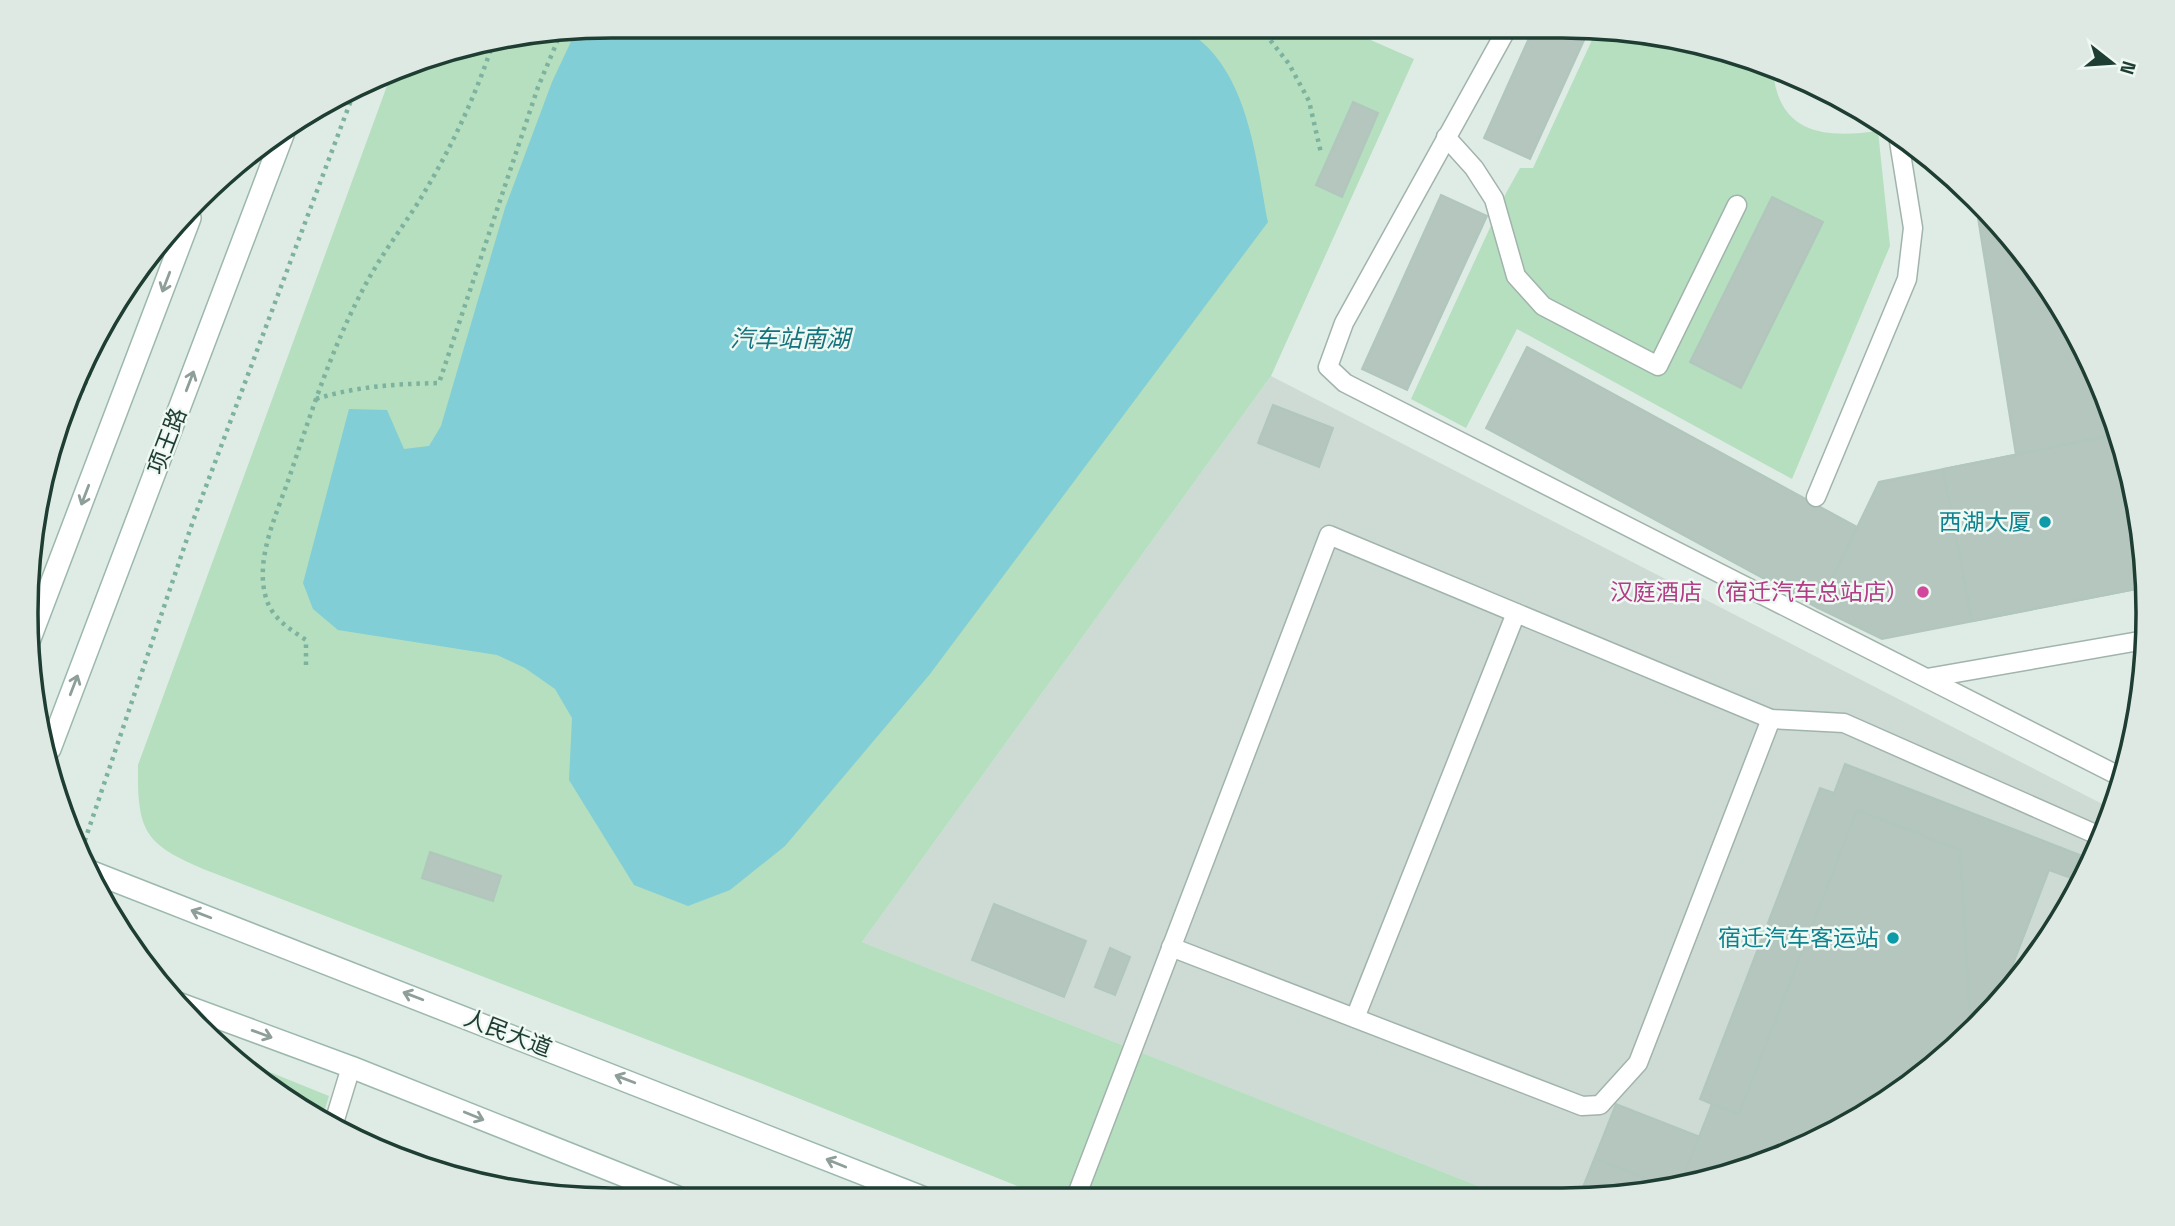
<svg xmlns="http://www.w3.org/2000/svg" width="2175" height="1226" font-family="'Space Grotesk','Noto Sans SC',sans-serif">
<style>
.built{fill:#cddbd4}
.green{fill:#b5dfbe}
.water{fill:#81ced6}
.building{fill:#b4c6be;stroke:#b1c6bc;stroke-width:2}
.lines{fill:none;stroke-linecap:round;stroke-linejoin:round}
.service-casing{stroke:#a1b4ac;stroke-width:21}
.secondary-casing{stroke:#9cb8ad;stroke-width:24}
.path{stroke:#7cb29e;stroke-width:4.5;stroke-dasharray:3.5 5;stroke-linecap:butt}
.service{stroke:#fff;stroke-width:18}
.secondary{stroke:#fff;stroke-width:21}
.oneway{stroke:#8e9e99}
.culture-dot{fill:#0f9aa8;stroke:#eff8f3;stroke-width:2.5}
.hotel-dot{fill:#d1479c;stroke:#eff8f3;stroke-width:2.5}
.labels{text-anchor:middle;stroke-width:5;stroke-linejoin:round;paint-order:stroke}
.street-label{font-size:23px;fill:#1e3d33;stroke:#eff8f3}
.culture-label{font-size:23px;fill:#0d838f;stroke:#eff8f3;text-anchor:end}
.hotel-label{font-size:23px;fill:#b23c85;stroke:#eff8f3;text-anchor:end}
.water-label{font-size:24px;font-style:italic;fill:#14737d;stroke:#eff8f3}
.rim{fill:none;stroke:#1e3d33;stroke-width:3.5}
</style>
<rect width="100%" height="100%" fill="#dfece5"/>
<polygon class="built" points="1271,376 2114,810 2070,907 1977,1028 1888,1101 1751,1168 1638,1195 1501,1195 862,942"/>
<g class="green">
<path d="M613,26l728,1 73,32 -143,317 -409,566 639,253 -456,2 -285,-114 -549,-211c-65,-27 -74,-37 -73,-107l253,-690 34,-18z"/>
<path d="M1598,27l116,19 59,25c6,64 53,67 105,60l12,115 -98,233 -275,-150 -51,99 -55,-29 95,-206 14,-25h13z"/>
<polygon points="252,1065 329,1096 321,1122 319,1121"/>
</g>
<path class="water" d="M613,26l567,1c68,35 75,128 88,195l-338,452 -145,172 -55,44 -42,16 -54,-21 -65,-105 3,-62 -17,-29 -30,-21 -28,-13 -159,-25 -25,-21 -10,-26 46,-174 38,1 17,39 25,-3 12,-20 64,-218 47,-126 23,-49z"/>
<g class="building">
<polygon points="1534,27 1590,27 1530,159 1484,138"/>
<polygon points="1353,102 1378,113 1342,197 1316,185"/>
<polygon points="1441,195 1487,216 1407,390 1362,369"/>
<polygon points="1772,197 1823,222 1741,388 1690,362"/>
<polygon points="1975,199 2028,256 2088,354 2119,434 2016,455"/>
<polygon points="1527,347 1857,527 1818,608 1486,428"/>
<polygon points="1273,405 1333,428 1319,467 1258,443"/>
<polygon points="2119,434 2147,575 2147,587 1882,639 1818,608 1879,482"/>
<polygon points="2119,434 2147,575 2147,587 1972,621 1943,469"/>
<polygon points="1845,764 2080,855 2071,878 2049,870 2000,998 1977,1028 1888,1101 1751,1168 1638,1195 1580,1195 1616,1104 1700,1137 1712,1104 1700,1099 1820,788 1834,793"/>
<polygon points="1857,810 1960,850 1971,1033 1888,1101 1751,1168 1680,1185 1712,1104 1739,1114"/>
<polygon points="430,852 501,876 493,901 422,878"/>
<polygon points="994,904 1086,941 1064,997 972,960"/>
<polygon points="1110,948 1130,957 1115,995 1095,987"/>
<polygon points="1595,1158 1669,1188 1638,1195 1580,1195"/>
</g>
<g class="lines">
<defs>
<g id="service">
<polyline points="1508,27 1344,323 1328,367 1345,383 2123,778"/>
<polyline points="1446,137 1474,168 1494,199 1516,276 1543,306 1658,366 1737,205"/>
<polyline points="1816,497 1907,279 1913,228 1898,135"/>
<polyline points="1927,678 2145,640"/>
<polyline points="1171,947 1582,1106 1600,1105 1638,1063 1771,719"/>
<polyline points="1355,1018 1516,613"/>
<polyline points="333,1126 351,1067"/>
<polyline points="1076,1197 1329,535 1771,719 1844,723 2102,837"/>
</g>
<g id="secondary">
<polyline points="28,644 190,218"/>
<polyline points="50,749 284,132"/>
<polyline points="92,872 922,1197"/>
<polyline points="175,1002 351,1067 680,1198"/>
</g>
</defs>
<use href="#service" class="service-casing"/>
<use href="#secondary" class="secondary-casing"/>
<g class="path">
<polyline points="1260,27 1289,64 1309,101 1321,153"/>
<path d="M316,399c41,-13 80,-15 123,-16l99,-296 22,-52"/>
<polyline points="45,478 127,285"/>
<path d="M306,665v-25c-18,-12 -36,-23 -41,-46 -9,-36 11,-79 23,-113 23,-68 45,-138 80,-201 18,-33 42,-62 60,-94 26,-44 48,-92 64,-140"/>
<polyline points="82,849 193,521 353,95"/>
</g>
<use href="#service" class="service"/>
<use href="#secondary" class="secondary"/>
</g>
<defs><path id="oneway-shaft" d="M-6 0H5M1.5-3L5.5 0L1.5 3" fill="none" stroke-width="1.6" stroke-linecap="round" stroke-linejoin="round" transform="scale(1.75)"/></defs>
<g class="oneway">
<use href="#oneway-shaft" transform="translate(166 282) rotate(111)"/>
<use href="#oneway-shaft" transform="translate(190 381) rotate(-69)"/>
<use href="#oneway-shaft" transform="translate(85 495) rotate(111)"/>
<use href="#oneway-shaft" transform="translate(74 685) rotate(-69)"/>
<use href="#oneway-shaft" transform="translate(201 914) rotate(-159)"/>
<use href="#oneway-shaft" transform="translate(413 996) rotate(-159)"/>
<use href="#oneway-shaft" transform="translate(262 1034) rotate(20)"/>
<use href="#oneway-shaft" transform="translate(625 1079) rotate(-159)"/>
<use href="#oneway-shaft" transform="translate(474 1116) rotate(22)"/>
<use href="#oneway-shaft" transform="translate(836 1163) rotate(-158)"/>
</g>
<g class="culture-dot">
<circle cx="2045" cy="522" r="7"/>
<circle cx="1893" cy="938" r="7"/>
</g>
<circle class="hotel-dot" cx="1923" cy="592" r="7"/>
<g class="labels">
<g class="street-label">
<text transform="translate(167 441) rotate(-69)" y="8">项王路</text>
<text transform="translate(508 1033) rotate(21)" y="8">人民大道</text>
</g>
<g class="culture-label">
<text x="2031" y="530">西湖大厦</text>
<text x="1879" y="946">宿迁汽车客运站</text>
</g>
<g class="hotel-label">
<text x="1909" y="600">汉庭酒店（宿迁汽车总站店）</text>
</g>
<g class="water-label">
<text x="790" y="347">汽车站南湖</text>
</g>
</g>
<path d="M0 0H2175V1226H0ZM612 38H1562A574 574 0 0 1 2136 612V614A574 574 0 0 1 1562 1188H612A574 574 0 0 1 38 614V612A574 574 0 0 1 612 38Z" fill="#dee9e4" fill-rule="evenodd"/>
<path class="rim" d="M612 38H1562A574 574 0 0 1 2136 612V614A574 574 0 0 1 1562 1188H612A574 574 0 0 1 38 614V612A574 574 0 0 1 612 38Z"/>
<g transform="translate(2112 63) rotate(107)" stroke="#eff8f3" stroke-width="5" paint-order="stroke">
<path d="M0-5L12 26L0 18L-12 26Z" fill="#1e3d33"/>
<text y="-10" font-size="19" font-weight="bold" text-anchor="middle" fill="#1e3d33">N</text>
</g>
</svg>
